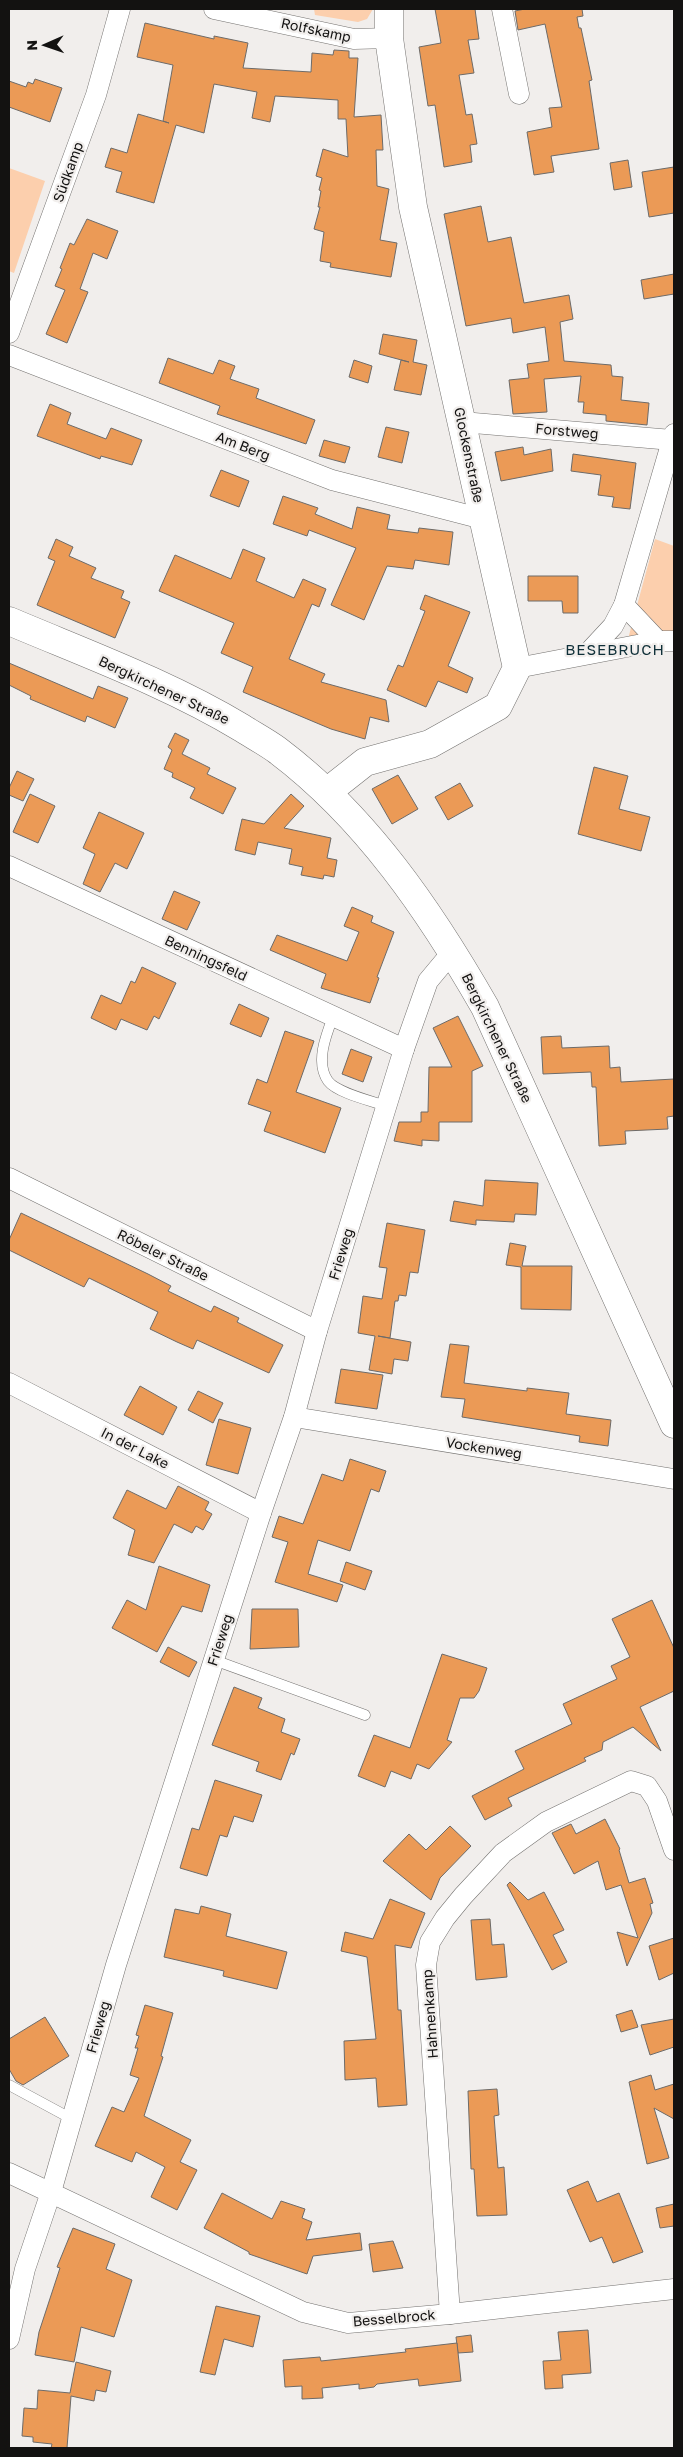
<svg xmlns="http://www.w3.org/2000/svg" width="683" height="2457" font-family="'Golos Text',sans-serif">
<style>
.green{fill:#fccfad}
.building{fill:#eb9a56;stroke:#6d6b69}
.lines{fill:none;stroke-linecap:round;stroke-linejoin:round}
.lane-casing{stroke:#747270;stroke-width:11}
.street-casing{stroke:#747270;stroke-width:21}
.secondary-casing{stroke:#747270;stroke-width:29}
.lane{stroke:#fff;stroke-width:10}
.street{stroke:#fff;stroke-width:20}
.secondary{stroke:#fff;stroke-width:28}
.labels{text-anchor:middle;stroke-width:4.5;stroke-linejoin:round;paint-order:stroke}
.street-label{font-size:14px;fill:#131211;stroke:#f1eeec}
.neighbourhood-label{font-size:15px;letter-spacing:1px;fill:#103039;stroke:#f1eeec}
</style>
<rect width="100%" height="100%" fill="#f1eeec"/>
<g class="green">
<polygon points="314,9 373,9 367,19 358,22 315,15"/>
<polygon points="9,168 45,181 14,273 9,271"/>
<polygon points="655,539 674,546 674,646 625,650"/>
</g>
<g class="building">
<polygon points="435,9 475,9 479,39 468,40 474,73 459,75 466,115 472,114 477,144 470,145 472,162 444,167 435,105 428,106 419,47 441,43"/>
<polygon points="525,9 582,9 583,16 577,17 579,28 581,28 592,80 589,81 599,149 551,156 554,172 534,175 527,132 552,127 549,108 562,107 545,24 518,30 515,11"/>
<polygon points="145,23 214,39 214,36 248,43 243,68 311,72 312,53 333,55 334,50 349,51 349,58 358,58 354,117 381,115 383,150 376,150 377,186 389,189 380,240 397,243 391,277 330,267 331,263 320,261 324,232 314,229 320,207 318,207 321,191 319,190 322,178 316,176 323,149 348,157 346,119 338,119 338,100 275,96 270,122 252,118 257,92 214,84 204,133 176,125 154,203 116,192 122,172 105,167 111,148 127,153 138,114 169,123 163,121 173,65 137,57"/>
<polygon points="35,79 62,88 50,122 9,107 9,81 26,87 28,82 33,84"/>
<polygon points="628,160 632,187 614,190 610,163"/>
<polygon points="674,167 674,213 649,217 642,172"/>
<polygon points="481,206 488,242 511,237 524,303 569,295 573,319 560,322 564,361 611,365 612,376 623,377 621,400 649,403 647,425 606,421 606,415 583,413 584,402 578,402 581,376 544,379 547,412 513,414 509,380 529,378 527,364 549,361 545,327 513,333 511,318 466,326 444,214"/>
<polygon points="87,219 118,231 107,259 93,253 80,289 88,292 67,343 46,334 65,290 55,286 62,269 60,268 70,243 74,245"/>
<polygon points="674,274 674,294 644,299 641,280"/>
<polygon points="383,334 417,340 413,362 427,365 421,395 394,390 401,360 409,362 379,354"/>
<polygon points="168,358 213,374 219,360 235,366 230,379 259,389 256,398 315,420 306,444 217,414 220,406 159,383"/>
<polygon points="354,360 372,366 368,383 349,377"/>
<polygon points="50,404 71,413 67,424 106,439 111,428 142,440 132,465 101,456 100,459 37,436"/>
<polygon points="386,427 409,432 402,463 378,457"/>
<polygon points="324,440 350,447 345,463 319,456"/>
<polygon points="523,447 524,455 551,449 553,471 501,481 495,452"/>
<polygon points="573,454 636,463 630,509 612,507 614,497 598,495 601,475 571,471"/>
<polygon points="221,470 249,481 239,507 210,496"/>
<polygon points="283,496 318,508 315,514 352,529 357,507 390,515 387,529 418,533 419,528 453,532 449,565 415,560 413,569 387,566 364,620 331,605 356,548 309,530 307,536 273,524"/>
<polygon points="56,539 73,547 69,556 96,568 91,578 124,591 121,598 130,602 115,638 37,605 55,561 48,558"/>
<polygon points="243,549 265,558 256,581 294,598 303,579 326,589 319,607 312,604 289,659 325,674 321,682 386,700 389,722 370,717 365,739 331,729 243,692 253,667 221,653 234,623 159,591 175,555 231,579"/>
<polygon points="528,576 578,576 578,613 563,613 562,601 528,601"/>
<polygon points="425,595 470,612 448,666 473,678 467,693 438,681 426,707 387,690 398,665 403,667 425,611 420,609"/>
<polygon points="9,663 93,699 98,686 128,698 115,728 87,716 85,722 30,699 31,696 9,685"/>
<polygon points="175,733 189,740 182,754 210,768 207,774 236,788 223,814 190,798 195,788 172,777 173,773 164,769 172,750 168,747"/>
<polygon points="594,767 628,776 619,809 650,817 641,851 578,834"/>
<polygon points="17,771 34,779 23,801 9,795 9,788"/>
<polygon points="398,775 418,809 392,824 372,789"/>
<polygon points="460,783 473,806 448,820 435,797"/>
<polygon points="30,794 55,806 38,843 13,832"/>
<polygon points="291,794 304,806 284,828 331,838 327,858 337,860 334,877 324,875 323,879 301,875 303,867 289,864 292,849 258,842 255,855 235,850 242,819 264,824"/>
<polygon points="99,812 144,833 127,869 115,863 100,892 83,884 95,854 83,848"/>
<polygon points="174,891 200,902 187,930 162,919"/>
<polygon points="352,907 373,916 371,922 394,932 377,977 379,978 370,1003 321,988 326,974 270,950 277,935 347,961 359,932 344,926"/>
<polygon points="142,967 176,983 159,1019 154,1016 147,1030 121,1019 116,1030 91,1018 101,995 121,1004 131,981 135,983"/>
<polygon points="239,1004 269,1018 261,1037 230,1024"/>
<polygon points="458,1016 483,1066 472,1071 472,1122 439,1122 439,1141 422,1140 422,1146 394,1141 399,1122 421,1122 421,1112 428,1112 429,1067 452,1067 433,1028"/>
<polygon points="285,1031 314,1041 296,1092 341,1108 325,1153 264,1131 271,1112 248,1104 257,1079 267,1083"/>
<polygon points="561,1036 562,1048 609,1046 610,1068 620,1067 621,1082 674,1079 674,1116 667,1117 668,1129 625,1131 626,1144 599,1146 596,1087 592,1087 591,1072 543,1074 541,1037"/>
<polygon points="351,1049 372,1057 363,1082 342,1074"/>
<polygon points="485,1180 538,1183 536,1215 515,1214 514,1222 476,1220 476,1225 450,1221 454,1201 483,1206"/>
<polygon points="21,1213 148,1274 171,1286 168,1291 211,1312 214,1306 239,1318 237,1322 283,1345 269,1373 197,1340 193,1349 177,1342 150,1329 158,1312 89,1278 84,1287 9,1250 9,1240"/>
<polygon points="387,1223 425,1230 418,1273 410,1272 406,1296 399,1295 398,1301 395,1301 390,1338 378,1336 411,1342 408,1361 394,1359 392,1374 369,1370 375,1336 358,1333 363,1296 382,1299 387,1268 379,1267"/>
<polygon points="510,1243 526,1246 522,1266 572,1266 571,1310 521,1309 521,1267 506,1265"/>
<polygon points="450,1344 469,1346 464,1383 527,1391 527,1388 569,1393 566,1414 611,1420 608,1446 579,1442 580,1436 462,1417 465,1399 441,1397"/>
<polygon points="341,1369 383,1375 377,1409 335,1403"/>
<polygon points="140,1386 177,1407 163,1435 124,1415"/>
<polygon points="198,1391 223,1403 213,1423 188,1410"/>
<polygon points="219,1419 251,1428 238,1474 206,1465"/>
<polygon points="350,1459 386,1471 379,1492 371,1489 350,1551 318,1540 308,1574 343,1585 337,1602 275,1582 288,1542 272,1537 279,1516 303,1524 322,1474 343,1481"/>
<polygon points="178,1486 209,1502 205,1510 212,1514 203,1530 196,1526 192,1533 174,1524 154,1563 128,1555 135,1530 113,1518 127,1490 166,1509"/>
<polygon points="346,1562 372,1571 365,1590 340,1581"/>
<polygon points="159,1566 210,1585 202,1612 182,1606 157,1652 112,1628 127,1600 146,1610"/>
<polygon points="652,1600 674,1648 674,1691 640,1707 661,1751 633,1727 603,1742 602,1750 584,1758 586,1761 508,1798 512,1806 485,1820 472,1796 524,1769 515,1751 572,1724 563,1704 617,1679 611,1666 630,1657 612,1619"/>
<polygon points="252,1609 298,1609 299,1647 250,1649"/>
<polygon points="168,1647 197,1662 189,1677 160,1662"/>
<polygon points="442,1654 487,1668 479,1691 474,1698 460,1698 447,1740 452,1742 429,1769 417,1764 411,1779 391,1771 385,1787 358,1776 374,1735 410,1748"/>
<polygon points="234,1687 262,1698 258,1708 285,1719 281,1732 300,1739 294,1755 291,1753 281,1780 256,1771 259,1762 212,1745"/>
<polygon points="215,1780 262,1795 253,1822 234,1816 227,1837 220,1835 207,1876 180,1868 192,1828 199,1830"/>
<polygon points="605,1819 620,1849 619,1850 629,1883 645,1878 653,1903 650,1904 652,1913 627,1966 617,1932 638,1938 621,1885 606,1890 598,1861 574,1874 552,1833 571,1824 576,1834"/>
<polygon points="450,1826 471,1846 440,1878 431,1900 383,1861 409,1834 426,1850"/>
<polygon points="510,1882 528,1900 544,1892 564,1930 553,1935 567,1962 552,1970 507,1885"/>
<polygon points="390,1899 425,1913 411,1948 395,1945 398,2010 401,2010 407,2105 378,2107 376,2078 345,2080 344,2041 376,2039 367,1957 341,1951 345,1932 373,1939"/>
<polygon points="201,1906 231,1914 226,1936 287,1952 277,1989 223,1976 224,1971 164,1957 175,1909 199,1914"/>
<polygon points="490,1919 492,1945 504,1944 507,1977 476,1980 471,1920"/>
<polygon points="674,1938 674,1973 659,1980 649,1946"/>
<polygon points="145,2005 173,2013 161,2056 163,2057 144,2116 191,2140 180,2162 197,2170 177,2210 151,2197 165,2167 136,2152 132,2162 95,2146 112,2107 124,2112 139,2078 130,2075 138,2048 135,2048 139,2036 136,2035"/>
<polygon points="632,2010 638,2027 621,2032 616,2015"/>
<polygon points="45,2017 69,2056 23,2085 16,2081 9,2069 9,2039"/>
<polygon points="674,2019 674,2047 650,2055 641,2025"/>
<polygon points="651,2075 655,2090 674,2084 674,2119 654,2108 669,2158 647,2164 629,2082"/>
<polygon points="497,2089 499,2115 494,2116 498,2168 504,2167 507,2215 477,2216 474,2169 471,2169 468,2091"/>
<polygon points="588,2181 597,2202 619,2193 643,2252 613,2263 602,2237 590,2242 567,2190"/>
<polygon points="222,2193 272,2219 281,2201 305,2209 302,2218 312,2222 306,2240 360,2233 362,2250 313,2256 307,2274 249,2254 249,2252 204,2228"/>
<polygon points="674,2204 674,2226 660,2228 656,2208"/>
<polygon points="73,2228 115,2244 106,2269 132,2280 114,2337 81,2327 74,2362 35,2355 39,2332 60,2268 57,2267"/>
<polygon points="393,2241 403,2268 373,2272 369,2244"/>
<polygon points="216,2306 260,2316 253,2347 224,2339 215,2375 200,2372"/>
<polygon points="588,2330 591,2373 562,2375 563,2388 545,2389 543,2361 561,2360 558,2332"/>
<polygon points="471,2335 473,2352 458,2353 456,2337"/>
<polygon points="457,2343 461,2381 419,2386 418,2379 377,2384 374,2387 359,2389 359,2384 322,2388 323,2398 302,2399 302,2386 285,2387 283,2360 320,2357 321,2361 406,2352 405,2349"/>
<polygon points="76,2362 111,2371 106,2392 96,2390 94,2401 71,2396 67,2448 51,2448 52,2444 33,2442 33,2437 22,2436 24,2408 37,2409 38,2390 70,2393"/>
</g>
<g class="lines">
<defs>
<g id="lane">
<path d="M333,1017c-7,18 -18,46 -5,64 9,12 44,20 58,25"/>
<polyline points="214,1660 365,1715"/>
<polyline points="9,2085 72,2119"/>
</g>
<g id="street">
<polyline points="214,9 354,39 389,38"/>
<polyline points="502,9 519,94"/>
<polyline points="9,333 96,95 120,9"/>
<polyline points="9,355 332,480 483,519"/>
<polyline points="462,422 672,440"/>
<polyline points="658,641 624,605 674,434"/>
<polyline points="587,654 613,626 624,605"/>
<polyline points="517,668 658,641 674,641"/>
<polyline points="9,866 404,1049"/>
<polyline points="9,1178 317,1331"/>
<polyline points="9,1383 261,1513"/>
<polyline points="294,1417 674,1479"/>
<polyline points="9,2173 303,2312 348,2323 450,2314 674,2289"/>
<polyline points="450,2314 426,1965 430,1942 445,1918 463,1896 503,1853 546,1822 631,1781 647,1786 657,1801 674,1850"/>
<polyline points="9,2339 25,2269 51,2192 116,1965 261,1513 294,1417 317,1331 404,1049 428,981 453,951"/>
</g>
<g id="secondary">
<path d="M9,621c78,33 160,63 233,107 11,7 24,14 35,22 89,67 153,161 208,257l189,417"/>
<polyline points="327,792 365,762 430,744 498,706 517,668 413,207 389,38 389,9"/>
</g>
</defs>
<use href="#lane" class="lane-casing"/>
<use href="#street" class="street-casing"/>
<use href="#secondary" class="secondary-casing"/>
<use href="#lane" class="lane"/>
<use href="#street" class="street"/>
<use href="#secondary" class="secondary"/>
</g>
<g class="labels">
<g class="street-label">
<text transform="translate(316 30) rotate(12)" y="5">Rolfskamp</text>
<text transform="translate(68 172) rotate(-70)" y="5">Südkamp</text>
<text transform="translate(567 431) rotate(5)" y="5">Forstweg</text>
<text transform="translate(243 446) rotate(21)" y="5">Am Berg</text>
<text transform="translate(469 455) rotate(78)" y="5">Glockenstraße</text>
<text transform="translate(164 690) rotate(25)" y="5">Bergkirchener Straße</text>
<text transform="translate(206 958) rotate(25)" y="5">Benningsfeld</text>
<text transform="translate(497 1038) rotate(64)" y="5">Bergkirchener Straße</text>
<text transform="translate(341 1254) rotate(-73)" y="5">Frieweg</text>
<text transform="translate(163 1255) rotate(26)" y="5">Röbeler Straße</text>
<text transform="translate(135 1448) rotate(27)" y="5">In der Lake</text>
<text transform="translate(484 1448) rotate(9)" y="5">Vockenweg</text>
<text transform="translate(220 1640) rotate(-72)" y="5">Frieweg</text>
<text transform="translate(430 2014) rotate(-94)" y="5">Hahnenkamp</text>
<text transform="translate(98 2027) rotate(-74)" y="5">Frieweg</text>
<text transform="translate(394 2318) rotate(-5)" y="5">Besselbrock</text>
</g>
<g class="neighbourhood-label">
<text x="615" y="655">BESEBRUCH</text>
</g>
</g>
<rect width="683" height="2457" fill="none" stroke="#131211" stroke-width="20"/>
<g transform="translate(45 45) rotate(268)" stroke="#f1eeec" stroke-width="4" paint-order="stroke">
<path d="M0-4L9 19L0 12L-9 19Z" fill="#131211"/>
<text y="-8" font-size="14" font-weight="bold" text-anchor="middle" fill="#131211">N</text>
</g>
</svg>
